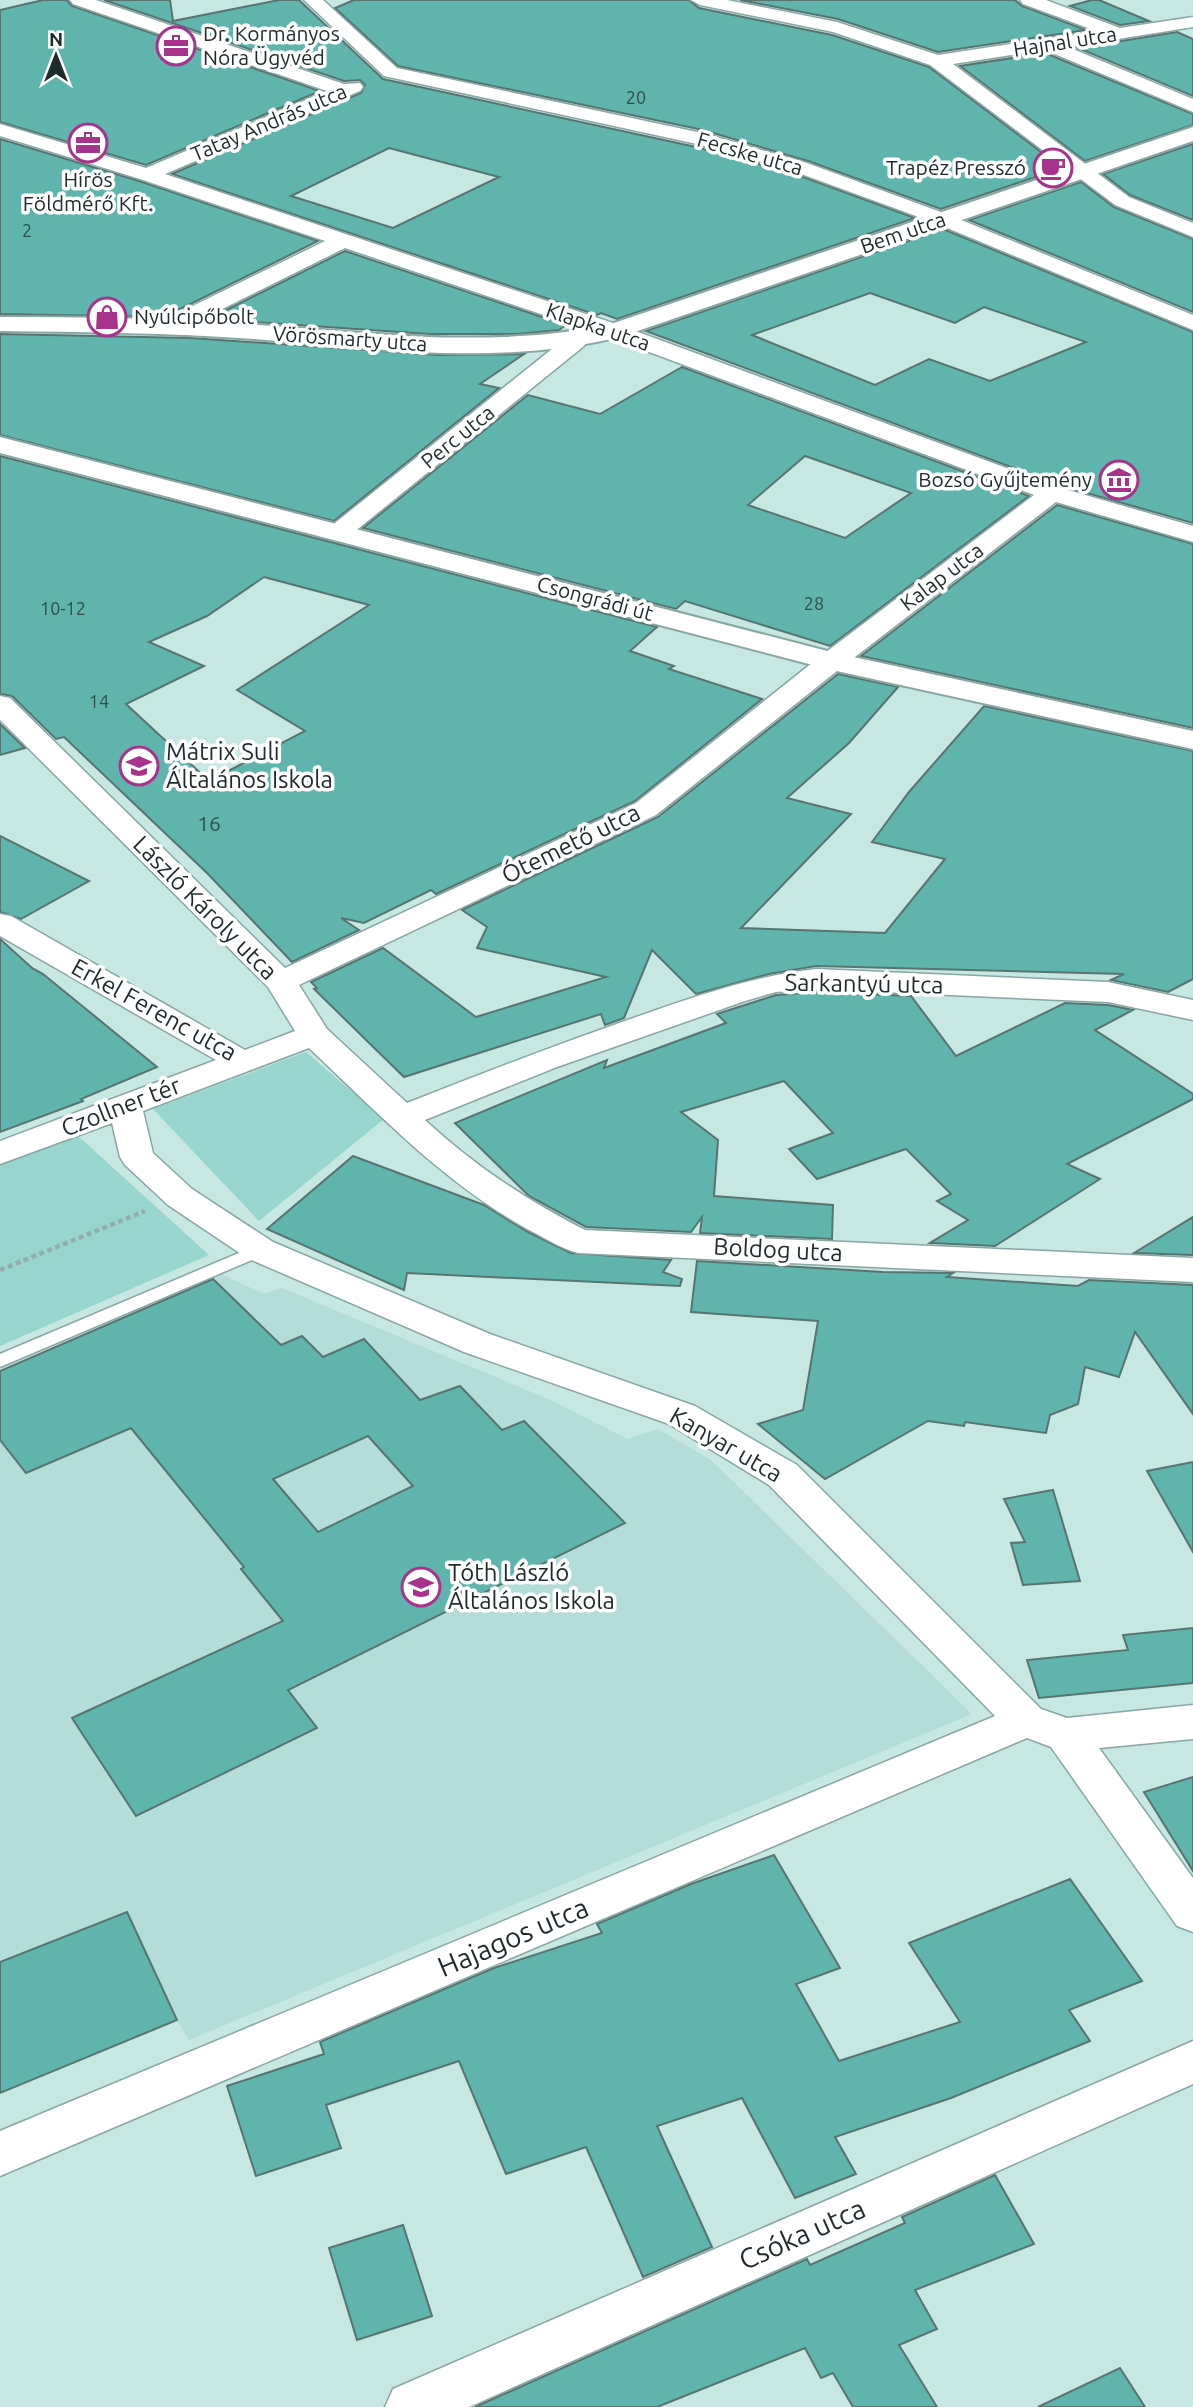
<svg xmlns="http://www.w3.org/2000/svg" width="1193" height="2407" font-family="Ubuntu,sans-serif">
<style>
.built{fill:#b4dcd8}
.green{fill:#97d5ce}
.building{fill:#5fb5ae;stroke:#577471;stroke-width:2;fill-rule:evenodd}
.lines{fill:none;stroke-linecap:round;stroke-linejoin:round}
.service-casing{stroke:#88a6a3;stroke-width:3}
.minor-casing{stroke:#88a6a3;stroke-width:3}
.tertiary-casing{stroke:#88a6a3;stroke-width:4}
.path{stroke:#93ada9;stroke-width:4.5;stroke-dasharray:5 3.5;stroke-linecap:butt}
.service{fill:#fff;fill-rule:evenodd}
.minor{fill:#fff;fill-rule:evenodd}
.tertiary{fill:#fff;fill-rule:evenodd}
.labels{text-anchor:middle;stroke-width:7;stroke-linejoin:round;paint-order:stroke}
.far-number-label{font-size:18px;fill:#2f4e4a}
.far-poi-label{font-size:21px;fill:#1f2b29;stroke:#fff;text-anchor:start}
.far-street-label{font-size:21px;fill:#1f2b29;stroke:#fff}
.number-label{font-size:21px;fill:#2f4e4a}
.poi-label{font-size:24px;fill:#1f2b29;stroke:#fff;text-anchor:start}
.street-label{font-size:24px;fill:#1f2b29;stroke:#fff}
.near-street-label{font-size:28px;fill:#1f2b29;stroke:#fff}
</style>
<rect width="100%" height="100%" fill="#c7e7e3"/>
<polygon class="built" points="221,1274 264,1294 282,1288 553,1401 627,1439 658,1429 711,1460 972,1714 189,2040 177,2020 0,2093 0,1374"/>
<g class="green">
<polygon points="306,1052 384,1119 259,1221 153,1109"/>
<polygon points="77,1135 209,1255 0,1346 0,1164"/>
</g>
<g class="building">
<polygon points="43,0 67,0 72,6 320,91 146,165 0,122 0,10"/>
<path d="M104,0h66l3,21 106,-21h20l84,79 313,68 96,26 123,45 -298,101 -16,-6 -4,2 -425,-141 189,-81 4,-8 -5,-5 -16,1zM389,148l110,29 -106,51 -102,-32z"/>
<polygon points="354,0 689,0 699,8 832,35 929,67 1062,168 941,209 808,161 703,130 398,66 335,8"/>
<polygon points="740,0 1015,0 1022,6 1086,30 938,52 838,19"/>
<polygon points="1092,0 1099,0 1149,21 1120,25 1070,6"/>
<polygon points="1177,32 1193,39 1193,96 1078,48"/>
<polygon points="1045,53 1193,114 1193,125 1085,161 960,66"/>
<polygon points="0,139 139,181 318,241 164,317 0,314"/>
<polygon points="1193,144 1193,220 1130,195 1103,174"/>
<polygon points="1081,182 1114,207 1193,239 1193,312 969,220"/>
<path d="M943,229l250,103v191l-131,-37 -416,-155zM870,293l85,30 29,-16 102,35 -96,39 -61,-22 -54,26 -123,-50z"/>
<polygon points="345,251 566,325 559,330 518,334 429,334 208,319"/>
<polygon points="0,334 190,338 439,355 524,354 480,384 499,388 334,521 0,435"/>
<path d="M682,367l347,129 -199,150 -145,-45 -9,8 -313,-81 165,-133 72,19zM805,456l106,37 -66,45 -97,-33z"/>
<path d="M0,456l657,171 -27,24 44,15 -5,3 93,30 -127,102 -199,93 -5,-4 -67,33 -23,-5 18,12 -67,32 -85,-89 -143,-136 -8,2 -44,-43 -12,-2zM264,577l105,28 -132,85 68,41 -96,50 -83,-77 78,-38 -55,-24 58,-26z"/>
<polygon points="1057,505 1193,544 1193,728 861,656"/>
<polygon points="838,674 898,687 849,743 787,798 851,814 741,928 885,933 945,859 872,842 909,792 984,706 1193,751 1193,979 1168,992 1111,980 1124,974 816,966 769,974 696,994 652,950 624,1018 605,1025 601,1014 404,1077 314,989 317,988 311,982 383,948 476,1017 606,977 477,948 487,927 462,910 658,817"/>
<polygon points="0,724 25,748 0,755"/>
<polygon points="0,836 89,881 21,919 0,912"/>
<polygon points="0,939 32,968 43,974 157,1067 81,1099 83,1101 0,1132"/>
<polygon points="816,992 911,996 956,1056 1065,1003 1108,1005 1133,1010 1095,1030 1193,1094 1193,1099 1067,1164 1100,1179 995,1246 930,1243 968,1220 937,1201 951,1194 906,1149 817,1179 789,1149 833,1133 784,1081 681,1112 718,1140 714,1196 833,1205 832,1239 700,1233 702,1217 691,1232 586,1227 529,1196 455,1123 607,1060 604,1068 726,1023 717,1014 776,995"/>
<polygon points="353,1156 484,1205 528,1232 571,1253 671,1260 663,1272 682,1279 680,1286 407,1273 404,1290 267,1229"/>
<polygon points="1193,1217 1193,1255 1134,1253"/>
<polygon points="697,1261 883,1272 953,1273 947,1277 1078,1286 1089,1280 1193,1285 1193,1414 1135,1332 1119,1377 1085,1367 1078,1404 1050,1415 1046,1433 965,1422 964,1426 928,1421 825,1479 758,1424 803,1410 818,1321 691,1312"/>
<path d="M213,1279l68,66 21,-9 21,21 41,-18 56,61 40,-14 42,44 22,-9 101,102 -337,167 29,38 -181,88 -64,-98 211,-97 -42,-52 3,-2 -113,-139 -105,45 -26,-33v-69zM368,1436l45,50 -95,46 -45,-53z"/>
<polygon points="1193,1462 1193,1552 1147,1471"/>
<polygon points="1053,1490 1080,1581 1023,1585 1011,1543 1025,1542 1004,1499"/>
<polygon points="1193,1628 1193,1683 1039,1698 1027,1660 1128,1650 1123,1635"/>
<polygon points="1193,1777 1193,1871 1144,1792"/>
<polygon points="774,1855 840,1968 796,1984 839,2061 960,2022 909,1943 1070,1879 1142,1981 1069,2010 1090,2041 951,2098 835,2137 856,2174 795,2198 742,2098 657,2126 712,2247 643,2277 586,2147 506,2174 459,2061 326,2105 341,2148 256,2176 227,2086 324,2054 320,2042 494,1968 602,1933 597,1924 691,1884"/>
<polygon points="127,1912 177,2020 0,2093 0,1962"/>
<polygon points="995,2175 1034,2244 915,2290 937,2329 899,2345 937,2407 853,2407 833,2373 821,2378 805,2348 657,2407 475,2407 807,2259 810,2265 905,2223 902,2217"/>
<polygon points="403,2225 432,2316 357,2340 329,2248"/>
<polygon points="1120,2368 1145,2407 1038,2407"/>
</g>
<g class="lines">
<defs>
<polygon id="service" points="260,1244 266,1246 269,1250 266,1254 0,1367 0,1354"/>
<g id="minor">
<path d="M70,0h26l248,84 16,-1 3,4 -3,4 -195,83 457,152 439,162 132,38v16l-137,-40 -214,165 -186,148 -357,170 28,44 80,74c76,-30 152,-59 229,-86 60,-21 117,-41 180,-48l292,13 85,18v20l-85,-18 -292,-13 -40,3 -31,9 -188,66 -132,53c51,47 99,78 160,110l608,28v24l-615,-29c-18,-5 -33,-15 -49,-23 -84,-46 -150,-116 -220,-182l-166,63 10,42 39,36 81,53 217,92 205,72 102,59 244,244 26,9 126,-13v34l-94,9 94,130v54l-16,-6 -126,-179 -24,-9 -1027,438v-45l995,-415 -226,-231 -100,-61 -205,-72 -217,-94 -79,-53 -43,-40 -5,-8 -8,-34 -112,41v-23l216,-81 -216,-124v-22l11,2 234,134 50,-19 -27,-44 -268,-267v-24l10,2 275,270 351,-165 186,-148 212,-160 -428,-159 -261,-88 -167,83h-16l-3,-5 3,-5 163,-80 -185,-62 -140,-43v-12l146,44 181,-77 -254,-87z"/>
<polygon points="304,0 323,0 397,68 702,133 807,163 949,215 1193,315 1193,330 935,223 793,171 697,144 384,76"/>
<polygon points="691,0 727,0 837,22 938,55 1096,31 1023,4 1020,0 1046,0 1120,28 1193,17 1193,27 1068,47 1193,99 1193,112 1045,50 953,64 1129,197 1193,223 1193,237 1115,205 930,65 833,32 700,5"/>
<polygon points="576,334 584,336 587,341 584,346 348,537 339,540 330,537 326,532 330,527 568,336"/>
<polygon points="1193,2041 1193,2084 469,2407 385,2407 393,2389"/>
</g>
<g id="tertiary">
<path d="M1193,127v14l-570,195c-122,31 -246,13 -369,3 -85,-6 -169,-7 -254,-8v-14c83,0 166,1 249,7 121,9 239,25 359,1z"/>
<polygon points="0,437 835,653 1193,731 1193,749 832,670 0,453"/>
</g>
</defs>
<use href="#service" class="service-casing"/>
<use href="#minor" class="minor-casing"/>
<use href="#tertiary" class="tertiary-casing"/>
<polyline class="path" points="0,1270 145,1211"/>
<use href="#service" class="service"/>
<use href="#minor" class="minor"/>
<use href="#tertiary" class="tertiary"/>
</g>
<defs>
<symbol id="office-ring" viewBox="-11 -11 22 22"><circle r="9.5" fill="#fff" stroke="#a7338c" stroke-width="1.5"/><path d="M-6-3h4V-5.5h4V-3h4V5H-6ZM-1-4.5V-3h2v-1.5ZM-6 0V1H6V0Z" fill="#a7338c"/></symbol>
<symbol id="cafe-ring" viewBox="-11 -11 22 22"><circle r="9.5" fill="#fff" stroke="#a7338c" stroke-width="1.5"/><path d="M-5.5-4.5H6V0H3Q3 3.5 0 3.5H-2.5Q-5.5 3.5-5.5 0ZM3-3.2v2h1.7v-2ZM-6 4.5H4V6H-6Z" fill="#a7338c"/></symbol>
<symbol id="shop-ring" viewBox="-11 -11 22 22"><circle r="9.5" fill="#fff" stroke="#a7338c" stroke-width="1.5"/><path d="M-5-2.5h2.3a2.7 3.5 0 0 1 5.4 0H5L5.5 6h-11ZM-1.5-2.5h3a1.5 2.3 0 0 0-3 0Z" fill="#a7338c"/></symbol>
<symbol id="museum-ring" viewBox="-11 -11 22 22"><circle r="9.5" fill="#fff" stroke="#a7338c" stroke-width="1.5"/><path d="M0-6L6-3V-2H-6V-3ZM-5-1h2V3h-2ZM-1-1h2V3h-2ZM3-1h2V3H3ZM-6 4H6V6H-6Z" fill="#a7338c"/></symbol>
<symbol id="school-ring" viewBox="-11 -11 22 22"><circle r="9.5" fill="#fff" stroke="#a7338c" stroke-width="1.5"/><path d="M0-5L7-2L0 1L-7-2ZM-4 1L0 2.5L4 1V4Q0 6-4 4Z" fill="#a7338c"/></symbol>
</defs>
<g fill-rule="evenodd">
<use href="#office-ring" x="154" y="24" width="44" height="44"/>
<use href="#office-ring" x="66" y="121" width="44" height="44"/>
<use href="#cafe-ring" x="1031" y="146" width="44" height="44"/>
<use href="#shop-ring" x="85" y="295" width="44" height="44"/>
<use href="#museum-ring" x="1097" y="458" width="44" height="44"/>
<use href="#school-ring" x="117" y="744" width="44" height="44"/>
<use href="#school-ring" x="399" y="1565" width="44" height="44"/>
</g>
<g class="labels">
<g class="far-number-label">
<text x="636" y="104">20</text>
<text x="27" y="237">2</text>
<text x="814" y="610">28</text>
<text x="63" y="615">10-12</text>
<text x="99" y="708">14</text>
</g>
<g class="far-poi-label">
<text x="203" y="41">Dr. Kormányos<tspan x="203" dy="24">Nóra Ügyvéd</tspan></text>
<text x="1026" y="175" text-anchor="end">Trapéz Presszó</text>
<text x="88" y="187" text-anchor="middle">Hírös<tspan x="88" dy="24">Földmérő Kft.</tspan></text>
<text x="134" y="324">Nyúlcipőbolt</text>
<text x="1092" y="487" text-anchor="end">Bozsó Gyűjtemény</text>
</g>
<g class="far-street-label">
<text transform="translate(1065 42) rotate(-9)" y="7">Hajnal utca</text>
<text transform="translate(269 123) rotate(-23)" y="7">Tatay András utca</text>
<text transform="translate(750 154) rotate(16)" y="7">Fecske utca</text>
<text transform="translate(903 233) rotate(-19)" y="7">Bem utca</text>
<text transform="translate(598 327) rotate(19)" y="7">Klapka utca</text>
<text transform="translate(350 339) rotate(4)" y="7">Vörösmarty utca</text>
<text transform="translate(458 437) rotate(-39)" y="7">Perc utca</text>
<text transform="translate(942 577) rotate(-37)" y="7">Kalap utca</text>
<text transform="translate(595 599) rotate(15)" y="7">Csongrádi út</text>
</g>
<g class="number-label">
<text x="209" y="831">16</text>
</g>
<g class="poi-label">
<text x="166" y="760">Mátrix Suli<tspan x="166" dy="28">Általános Iskola</tspan></text>
<text x="448" y="1581">Tóth László<tspan x="448" dy="28">Általános Iskola</tspan></text>
</g>
<g class="street-label">
<text transform="translate(571 844) rotate(-26)" y="8">Ótemető utca</text>
<text transform="translate(205 908) rotate(45)" y="8">László Károly utca</text>
<text transform="translate(864 984) rotate(1)" y="8">Sarkantyú utca</text>
<text transform="translate(154 1010) rotate(29)" y="8">Erkel Ferenc utca</text>
<text transform="translate(121 1107) rotate(-21)" y="8">Czollner tér</text>
<text transform="translate(778 1250) rotate(3)" y="8">Boldog utca</text>
<text transform="translate(726 1445) rotate(30)" y="8">Kanyar utca</text>
</g>
<g class="near-street-label">
<text transform="translate(513 1937) rotate(-23)" y="10">Hajagos utca</text>
<text transform="translate(802 2234) rotate(-24)" y="10">Csóka utca</text>
</g>
</g>
<g transform="translate(56 56)" stroke="#ffffff" stroke-width="5" paint-order="stroke">
<path d="M0-5L12 26L0 18L-12 26Z" fill="#1f2b29"/>
<text y="-10" font-size="19" font-weight="bold" text-anchor="middle" fill="#1f2b29">N</text>
</g>
</svg>
